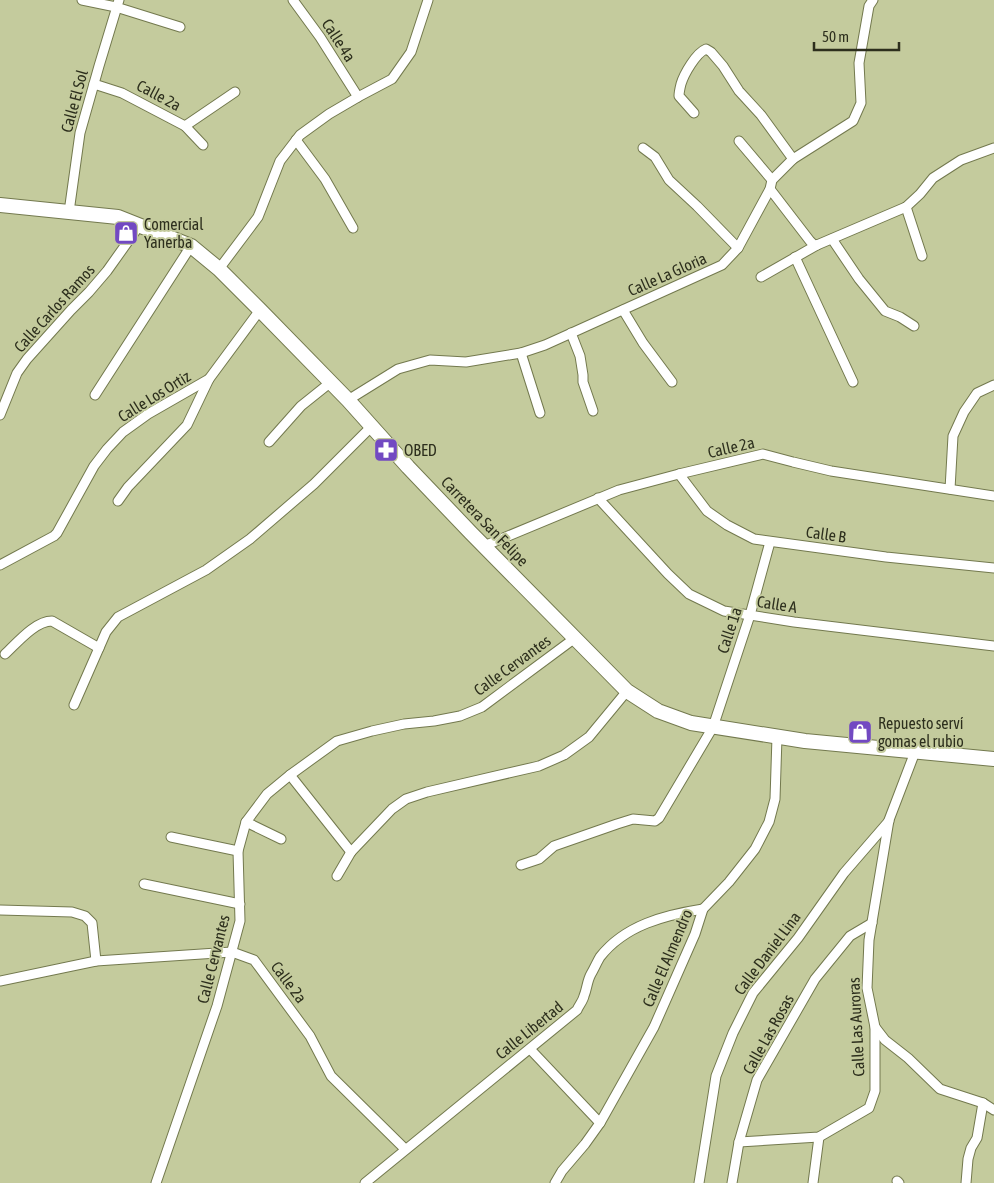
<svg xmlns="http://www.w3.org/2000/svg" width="994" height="1183" font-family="'Asap Condensed',sans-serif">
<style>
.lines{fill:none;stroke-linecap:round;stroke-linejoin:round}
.street-casing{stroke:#73794e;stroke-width:11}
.primary-casing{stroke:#73794e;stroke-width:16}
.street{stroke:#fff;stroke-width:9}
.primary{stroke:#fff;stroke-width:14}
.labels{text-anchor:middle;stroke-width:4;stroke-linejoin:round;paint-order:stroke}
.street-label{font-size:16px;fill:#2d2f1d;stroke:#c4cb9d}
.poi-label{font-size:16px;fill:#2d2f1d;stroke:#c4cb9d;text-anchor:start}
</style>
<rect width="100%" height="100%" fill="#c4cb9d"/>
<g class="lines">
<defs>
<g id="street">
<polyline points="82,0 116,7 180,27"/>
<polyline points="293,0 320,37 358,97"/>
<polyline points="94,84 122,93 185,126 203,145"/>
<path d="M694,113l-15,-17c0,-4 1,-8 2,-12 3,-10 15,-31 25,-35l5,3 12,14 16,25 22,24 32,44"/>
<polyline points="185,126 235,92"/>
<polyline points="296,140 325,179 353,228"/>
<polyline points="739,141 772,180"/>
<polyline points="643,148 655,157 669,180 697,206 738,248"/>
<polyline points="770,189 810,241 813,244 817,245 906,207 920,194 933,178 961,160 994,148"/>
<polyline points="906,207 922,256"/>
<polyline points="69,212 80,133 99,66 119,0"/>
<polyline points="832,239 859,279 885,311 900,317 914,326"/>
<polyline points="795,257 853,382"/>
<polyline points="219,269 258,217 280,161 300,135 329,114 358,97 392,79 411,52 428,0"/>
<polyline points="761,277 817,245"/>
<polyline points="623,310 643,343 672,382"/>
<polyline points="571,333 580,356 583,375 583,382 593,411"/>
<polyline points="521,353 540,413"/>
<polyline points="95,395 191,246"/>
<polyline points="348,400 398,369 430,360 466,362 521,353 545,345 722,265 738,248 770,189 772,180 793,159 853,121 861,103 859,63 869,6 873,0"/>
<polyline points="0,415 17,373 27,359 71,310 89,292 107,271 139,226"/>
<polyline points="269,442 301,406 331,382"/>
<polyline points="679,474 707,511 727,525 754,539 886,557 994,568"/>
<polyline points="950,489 953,436 964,412 977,393 994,385"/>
<polyline points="598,498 668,574 689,594 724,611 794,622 994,646"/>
<polyline points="118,501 128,487 187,425 209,379"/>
<polyline points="484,546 619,490 679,474 763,454 793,462 831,471 994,496"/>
<polyline points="0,565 54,536 57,533 94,466 107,449 123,432 148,414 209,379 260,310"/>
<path d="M5,654c12,-11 30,-33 47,-33l47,27"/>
<polyline points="74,705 106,632 118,617 206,570 250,539 314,484 372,426"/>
<polyline points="290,775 351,852"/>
<polyline points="246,822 281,839"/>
<polyline points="171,837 238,851"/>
<polyline points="521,865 539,859 554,846 617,824 633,819 655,821 659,818 713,727 750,615 770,542"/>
<polyline points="337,876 351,852 392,809 406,799 427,792 539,766 564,755 589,737 627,691"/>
<polyline points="144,884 240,904"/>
<polyline points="0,910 72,912 85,916 92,923 96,961"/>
<polyline points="0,981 96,961 232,952 254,960 310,1036 331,1076 405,1149"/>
<polyline points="875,1027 885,1040 908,1058 940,1089 983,1103 994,1110"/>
<polyline points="530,1049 600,1123"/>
<polyline points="739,1142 819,1137 869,1108 875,1091 875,1027 867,988 869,940 889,820 915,752"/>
<polyline points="897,1181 899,1183"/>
<polyline points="156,1183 217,1006 240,921 238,851 246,822 267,794 290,775 337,741 372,731 404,724 434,721 460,716 482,707 575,638"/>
<path d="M365,1183l212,-173c2,-5 6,-9 7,-14 3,-7 3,-15 7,-22 3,-5 6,-12 9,-17 25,-32 65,-42 103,-48"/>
<polyline points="555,1183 562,1171 585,1144 600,1123 654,1027 695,934 703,909 729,882 755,849 769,822 775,799 777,737"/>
<polyline points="699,1183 716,1076 733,1033 753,993 798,938 844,873 889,821"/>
<polyline points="732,1183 739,1142 757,1080 815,979 850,936 872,923"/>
<polyline points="813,1183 819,1137"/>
<polyline points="966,1183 968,1159 971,1148 977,1138 983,1103"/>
</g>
<polyline id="primary" points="0,205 118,217 191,246 219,269 260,310 348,400 408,467 471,533 627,691 658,711 691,723 805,741 994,759"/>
</defs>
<use href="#street" class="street-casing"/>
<use href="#primary" class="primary-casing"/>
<use href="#street" class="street"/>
<use href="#primary" class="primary"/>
</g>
<defs>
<symbol id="shop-square" viewBox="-11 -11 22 22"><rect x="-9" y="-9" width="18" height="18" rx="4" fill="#7249c2" stroke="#c4cb9d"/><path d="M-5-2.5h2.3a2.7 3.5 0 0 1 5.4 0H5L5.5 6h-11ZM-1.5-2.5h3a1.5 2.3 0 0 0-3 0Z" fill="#fff"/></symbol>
<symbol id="pharmacy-square" viewBox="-11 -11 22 22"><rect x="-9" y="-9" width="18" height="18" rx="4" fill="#7249c2" stroke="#c4cb9d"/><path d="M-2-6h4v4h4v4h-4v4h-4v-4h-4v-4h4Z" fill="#fff"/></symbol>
</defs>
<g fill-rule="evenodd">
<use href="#shop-square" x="112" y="219" width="28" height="28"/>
<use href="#pharmacy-square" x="372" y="436" width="28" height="28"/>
<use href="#shop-square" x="846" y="718" width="28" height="28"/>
</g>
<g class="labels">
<g class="street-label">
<text transform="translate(339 40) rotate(57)" y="6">Calle 4a</text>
<text transform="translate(159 95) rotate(28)" y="6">Calle 2a</text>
<text transform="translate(74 101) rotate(-75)" y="6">Calle El Sol</text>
<text transform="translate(667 274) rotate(-24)" y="6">Calle La Gloria</text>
<text transform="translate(54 308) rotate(-48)" y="6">Calle Carlos Ramos</text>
<text transform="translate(154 396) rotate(-32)" y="6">Calle Los Ortiz</text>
<text transform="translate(731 447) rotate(-13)" y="6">Calle 2a</text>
<text transform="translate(485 521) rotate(46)" y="6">Carretera San Felipe</text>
<text transform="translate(826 534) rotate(8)" y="6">Calle B</text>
<text transform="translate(777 604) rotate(9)" y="6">Calle A</text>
<text transform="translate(729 630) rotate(-72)" y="6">Calle 1a</text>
<text transform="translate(512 665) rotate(-36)" y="6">Calle Cervantes</text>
<text transform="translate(767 953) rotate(-53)" y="6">Calle Daniel Lina</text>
<text transform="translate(667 958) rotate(-67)" y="6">Calle El Almendro</text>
<text transform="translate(213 959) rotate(-76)" y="6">Calle Cervantes</text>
<text transform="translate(289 982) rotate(53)" y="6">Calle 2a</text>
<text transform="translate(856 1027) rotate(-93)" y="6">Calle Las Auroras</text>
<text transform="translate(529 1030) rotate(-39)" y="6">Calle Libertad</text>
<text transform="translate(768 1034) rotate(-61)" y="6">Calle Las Rosas</text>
</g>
<g class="poi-label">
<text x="144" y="230">Comercial<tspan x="144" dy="18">Yanerba</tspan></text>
<text x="404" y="456">OBED</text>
<text x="878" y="729">Repuesto serví<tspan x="878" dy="18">gomas el rubio</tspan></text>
</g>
</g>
<path d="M814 42v8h85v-8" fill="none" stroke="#2d2f1d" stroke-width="2.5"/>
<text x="822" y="42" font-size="15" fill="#2d2f1d" stroke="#c4cb9d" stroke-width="4" paint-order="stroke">50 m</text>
</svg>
